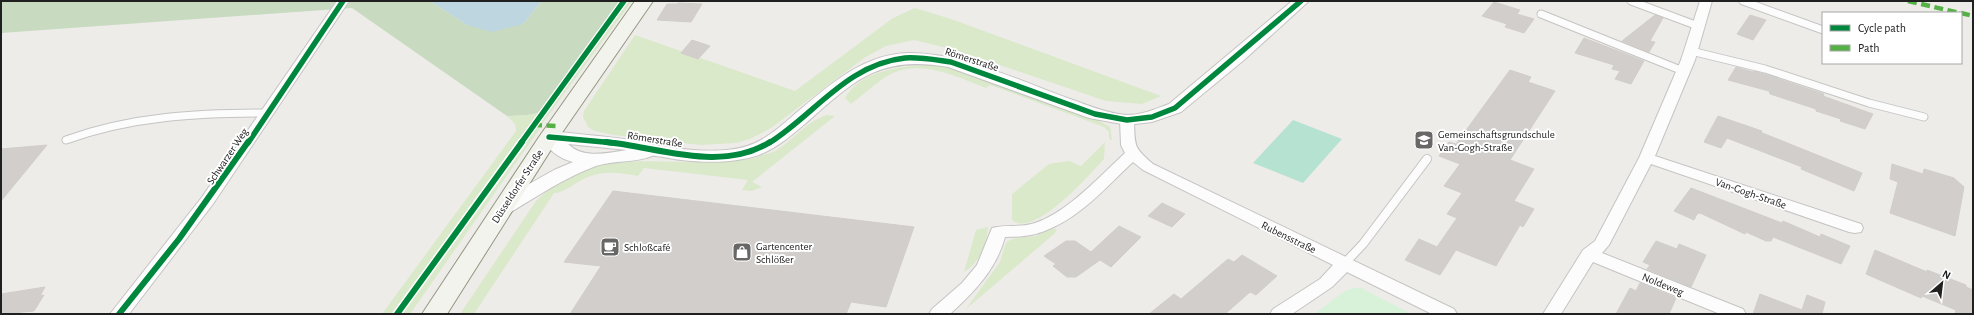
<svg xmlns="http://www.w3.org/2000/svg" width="1974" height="315" font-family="'Alegreya Sans',sans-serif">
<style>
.grass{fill:#d9e9c9}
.forest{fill:#c8dbc0}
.park{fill:#d8f2da}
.pitch{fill:#b6e2d2}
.water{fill:#bed6df}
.building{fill:#d1cecc;stroke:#d1ceca}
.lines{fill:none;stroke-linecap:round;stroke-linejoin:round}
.service-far1-casing{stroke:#c5c4c3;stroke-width:9}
.service-casing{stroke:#c5c4c3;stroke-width:10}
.minor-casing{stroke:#c5c4c3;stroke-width:2}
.tertiary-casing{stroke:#c5c4c3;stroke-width:2}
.secondary-casing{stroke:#949781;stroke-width:2}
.service-far1{stroke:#fcfcfc;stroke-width:7}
.service{stroke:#fcfcfc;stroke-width:8}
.minor{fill:#fcfcfc;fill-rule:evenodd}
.tertiary{fill:#fcfcfc;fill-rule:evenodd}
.secondary{fill:#f2f3ec;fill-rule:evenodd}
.quiet{stroke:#55b145;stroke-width:4.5;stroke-dasharray:9 4.5;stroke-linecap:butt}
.cycleway-far1-casing{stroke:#fff;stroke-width:8}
.cycleway-casing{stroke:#fff;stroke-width:9}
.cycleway-far1{stroke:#00873e;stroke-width:5.5}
.cycleway{stroke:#00873e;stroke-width:6}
.labels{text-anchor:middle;stroke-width:4;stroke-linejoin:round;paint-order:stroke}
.street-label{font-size:11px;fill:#202020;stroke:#fff}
.poi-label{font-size:11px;fill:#202020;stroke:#fff;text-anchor:start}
</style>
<rect width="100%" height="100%" fill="#eeece9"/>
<g class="grass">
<polygon points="626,1 632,1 542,124 539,124 539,121 546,111"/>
<polygon points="915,8 951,19 1161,96 1142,104 1106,101 955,50 914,40 886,46 864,58 771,128 750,139 736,143 701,145 614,135 595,131 588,127 583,117 584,111 635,35 795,91 893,18"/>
<path d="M930,65l18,2 32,10 114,41 16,9 2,13 -3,-1v-7l-5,-5 -114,-42 -4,3c-29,-11 -62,-28 -93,-15 -12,5 -31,23 -42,31l-6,-6c16,-28 56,-32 85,-33z"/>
<polygon points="538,113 393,314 382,314 516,131 515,124 507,116 527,115"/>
<path d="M827,115l8,1 -83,66 10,5 -10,4 -10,-1 6,-10 -104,-12 -6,8c-17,-3 -33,-6 -50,1 -11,4 -23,16 -34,16l-80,121h-14l76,-113c9,-8 18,-17 28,-23 52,-31 131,-7 190,-20 7,-2 17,-5 23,-8 17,-11 30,-29 50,-35z"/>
<polygon points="541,127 410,314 400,314 532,130"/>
<path d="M1105,142l-1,17c-14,15 -70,80 -92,61v-26l37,-30 20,-3 12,5z"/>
<path d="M988,227c-1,18 -9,36 -24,45l12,-42z"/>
<polygon points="1053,228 1057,230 1054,234 966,309 1000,262 1005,245 1008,241 1015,238 1036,236"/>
</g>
<polygon class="forest" points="13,1 430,1 467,25 523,24 542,1 622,1 538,113 527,115 507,116 352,8 1,33 1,2"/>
<polygon class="park" points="1353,288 1361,288 1412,314 1314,314 1345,291"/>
<polygon class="pitch" points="1293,120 1342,139 1303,183 1253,163"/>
<polygon class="water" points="430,1 542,1 523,24 492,32 467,25"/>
<g class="building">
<polygon points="1494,2 1520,10 1517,14 1534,19 1524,33 1505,27 1507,24 1482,16"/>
<polygon points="678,3 702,4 691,22 657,20 667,4 677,4"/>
<polygon points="1655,15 1663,18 1650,41 1655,42 1649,52 1622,41"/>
<polygon points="1750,15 1766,20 1753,40 1737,34"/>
<polygon points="1584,38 1644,61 1631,84 1615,79 1620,71 1612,69 1614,65 1575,53"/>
<polygon points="692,40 710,46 698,59 681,53"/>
<polygon points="1736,67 1753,72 1751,75 1754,71 1764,74 1824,94 1823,96 1873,114 1865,129 1840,121 1841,119 1816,111 1816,109 1770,94 1769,91 1728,80"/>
<polygon points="1510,70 1531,77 1528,82 1555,91 1510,160 1534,169 1514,201 1534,209 1523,227 1520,225 1496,266 1456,250 1440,275 1405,260 1419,239 1437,247 1457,218 1447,214 1462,193 1444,186 1460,164 1439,156 1449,142 1456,144"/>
<polygon points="1718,116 1762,131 1760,132 1862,173 1854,191 1801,169 1802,167 1727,138 1721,148 1704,142"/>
<polygon points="47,145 1,201 1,149"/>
<polygon points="1892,164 1923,174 1924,169 1954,178 1964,187 1955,236 1890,213 1898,182 1890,179"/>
<polygon points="1691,188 1782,223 1783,221 1820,237 1821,234 1850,246 1841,264 1773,237 1771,241 1766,241 1746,232 1745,234 1700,213 1697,214 1694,220 1674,211"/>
<polygon points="613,191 914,227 886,307 851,302 846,314 570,314 601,266 564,262"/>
<polygon points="1162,203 1185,214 1172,227 1148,216"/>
<polygon points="1119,226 1141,237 1111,267 1100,260 1076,277 1067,277 1053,266 1056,264 1044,256 1066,241 1075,241 1091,252"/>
<polygon points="1656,241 1677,249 1679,244 1706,255 1691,287 1647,269 1650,265 1643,262"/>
<polygon points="1875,250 1927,272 1927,270 1966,285 1966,287 1973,290 1973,314 1955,314 1956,310 1922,296 1921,298 1866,274"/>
<polygon points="1242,255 1277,276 1256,295 1250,292 1225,314 1149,314 1174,294 1181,299 1228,259 1234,262"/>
<polygon points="1640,283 1676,298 1669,314 1616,314 1630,288 1636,291"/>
<polygon points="45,287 40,296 44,295 34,311 1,314 1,294"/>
<polygon points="1760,294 1802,310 1807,295 1825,302 1822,314 1753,314"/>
</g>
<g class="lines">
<defs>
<g id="service-far1">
<polyline points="1631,1 1698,26"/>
<polyline points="1743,1 1823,30"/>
<polyline points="1541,14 1683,71"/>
<polyline points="1691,51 1765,69 1869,103 1924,117"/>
<path d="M66,140c66,-24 133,-27 202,-27"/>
</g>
<polyline id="service" points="1344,264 1363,244 1427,159"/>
<g id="minor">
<polygon points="337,1 349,1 213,204 129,314 110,314 202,197"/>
<polygon points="1700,1 1712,1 1695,60 1655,156 1861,224 1863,228 1861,232 1855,233 1849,232 1651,164 1609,245 1602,253 1743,309 1746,314 1720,314 1593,262 1561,314 1543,314 1583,250 1595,241 1639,158 1681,60"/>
<path d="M1127,116l5,1 2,3c1,26 -1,27 19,44l301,145 3,5h-25l-85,-42 -15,15 -40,27h-22l3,-5 47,-30 13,-14 -190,-95 -10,-8c-26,24 -52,55 -86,68 -13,6 -28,7 -42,7 -9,33 -31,55 -55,77h-21l3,-5 30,-26 15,-18 15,-37c14,-4 29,0 43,-5 33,-11 65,-47 90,-70l-4,-8 -1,-25 2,-3z"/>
</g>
<path id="tertiary" d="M1292,1h17l-65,59 -63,52 -29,10 -25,3 -38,-7 -141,-51c-69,-12 -93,13 -142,56 -14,12 -29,25 -47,32 -24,8 -52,8 -78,5 -5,0 -26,-5 -29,-4 -17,7 -38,4 -56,10 -30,11 -57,29 -85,46l-7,2 -7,-2 -3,-5 3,-5 57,-32 19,-8c-14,-3 -25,-13 -33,-25l2,-4 7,-2c28,3 55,5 83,9 10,1 19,5 29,6 24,4 62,8 86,0 19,-6 34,-20 49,-33 32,-27 67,-59 112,-60 52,-1 112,28 162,46 18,6 38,15 57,16 15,0 28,-6 42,-11zM568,144l59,6c-20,3 -44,9 -59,-6z"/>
<polygon id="secondary" points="635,1 653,1 559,137 447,314 422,314 539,137"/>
</defs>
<use href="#service-far1" class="service-far1-casing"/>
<use href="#service" class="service-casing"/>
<use href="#minor" class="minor-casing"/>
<use href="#tertiary" class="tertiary-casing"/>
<use href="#secondary" class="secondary-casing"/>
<use href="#service-far1" class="service-far1"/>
<use href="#service" class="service"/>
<use href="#minor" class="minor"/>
<use href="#tertiary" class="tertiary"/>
<use href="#secondary" class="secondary"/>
<g class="quiet">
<polyline points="1908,1 1960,13"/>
<polyline points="1961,13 1973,16"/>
<polyline points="533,125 557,126"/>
</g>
<defs>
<g id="cycleway-far1">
<polyline points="549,137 615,143"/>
<polyline points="248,143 343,1"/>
<polyline points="521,143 624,1"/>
<path d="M769,143c45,-28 78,-79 136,-85 16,-1 31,2 46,4l144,52 32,6 25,-3 23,-9 126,-107"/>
</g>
<g id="cycleway">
<path d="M606,142c52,5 115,31 164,0"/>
<polyline points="119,314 179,239 248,142"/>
<polyline points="397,314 522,142"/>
</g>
</defs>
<use href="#cycleway-far1" class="cycleway-far1-casing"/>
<use href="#cycleway" class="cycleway-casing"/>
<use href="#cycleway-far1" class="cycleway-far1"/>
<use href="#cycleway" class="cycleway"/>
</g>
<defs>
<symbol id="school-square" viewBox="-11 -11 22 22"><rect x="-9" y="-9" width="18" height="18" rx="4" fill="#686766" stroke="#fff"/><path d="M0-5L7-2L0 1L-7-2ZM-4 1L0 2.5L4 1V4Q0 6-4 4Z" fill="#fff"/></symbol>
<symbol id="cafe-square" viewBox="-11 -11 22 22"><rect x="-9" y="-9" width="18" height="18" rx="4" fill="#686766" stroke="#fff"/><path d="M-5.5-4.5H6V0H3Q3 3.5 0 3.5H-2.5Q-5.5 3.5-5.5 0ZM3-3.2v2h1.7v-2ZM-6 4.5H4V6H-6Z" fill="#fff"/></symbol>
<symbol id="shop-square" viewBox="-11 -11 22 22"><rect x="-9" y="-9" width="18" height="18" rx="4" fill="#686766" stroke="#fff"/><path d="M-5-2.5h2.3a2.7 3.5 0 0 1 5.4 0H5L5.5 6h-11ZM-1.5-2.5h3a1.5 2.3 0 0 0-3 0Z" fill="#fff"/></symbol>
</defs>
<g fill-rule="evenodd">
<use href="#school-square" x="1413" y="129" width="22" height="22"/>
<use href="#cafe-square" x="599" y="236" width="22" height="22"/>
<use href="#shop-square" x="731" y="241" width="22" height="22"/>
</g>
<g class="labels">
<g class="street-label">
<text transform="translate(972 59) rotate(18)" y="4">Römerstraße</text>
<text transform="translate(655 139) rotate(9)" y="4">Römerstraße</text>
<text transform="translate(227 156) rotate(-56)" y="4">Schwarzer Weg</text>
<text transform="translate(517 186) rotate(-57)" y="4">Düsseldorfer Straße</text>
<text transform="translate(1751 193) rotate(19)" y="4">Van-Gogh-Straße</text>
<text transform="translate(1289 237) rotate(26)" y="4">Rubensstraße</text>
<text transform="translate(1663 284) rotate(22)" y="4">Noldeweg</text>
</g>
<g class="poi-label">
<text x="1438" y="138">Gemeinschaftsgrundschule<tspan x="1438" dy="13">Van-Gogh-Straße</tspan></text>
<text x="756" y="250">Gartencenter<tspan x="756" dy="13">Schlößer</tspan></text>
<text x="624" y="251">Schloßcafé</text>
</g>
</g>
<rect width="1974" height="315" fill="none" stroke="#202020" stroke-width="4"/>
<rect x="1822" y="12" width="140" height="52" fill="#ffffff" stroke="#a6a6a6"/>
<rect x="1830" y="25" width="20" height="6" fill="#00873e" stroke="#a6a6a6"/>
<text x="1858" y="32" font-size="12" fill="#202020">Cycle path</text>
<rect x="1830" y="45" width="20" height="6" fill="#55b145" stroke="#a6a6a6"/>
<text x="1858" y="52" font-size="12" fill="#202020">Path</text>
<g transform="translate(1942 283) rotate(28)" stroke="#ffffff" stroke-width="3" paint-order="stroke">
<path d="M0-3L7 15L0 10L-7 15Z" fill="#202020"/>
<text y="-6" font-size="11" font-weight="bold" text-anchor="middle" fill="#202020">N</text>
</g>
</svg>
